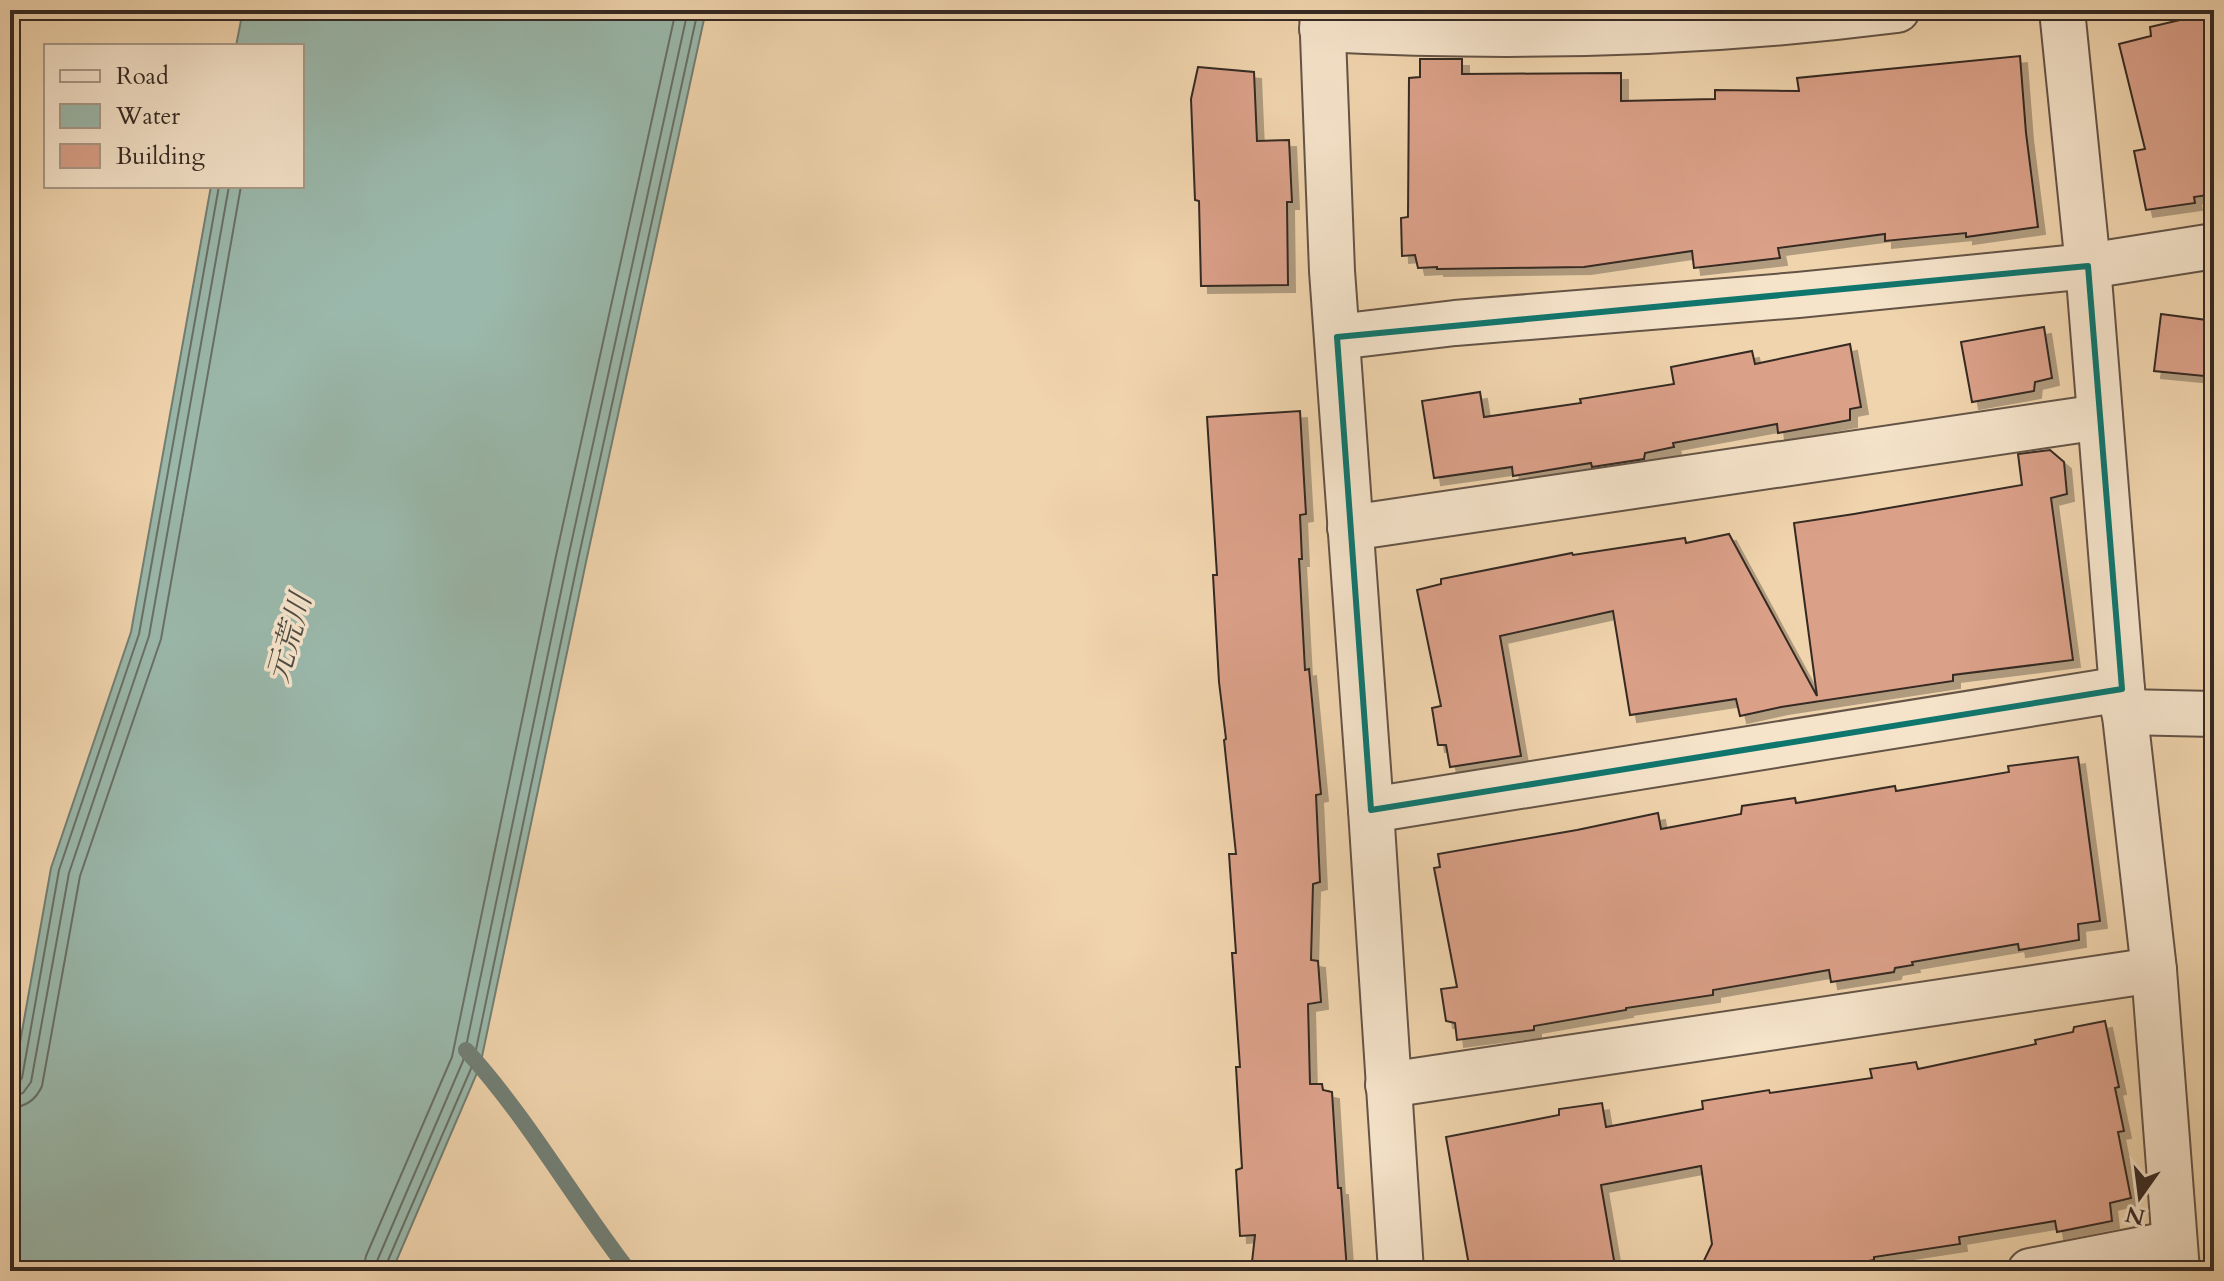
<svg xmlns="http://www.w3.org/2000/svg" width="2224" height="1281" font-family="Cardo,'Noto Serif JP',serif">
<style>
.water{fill:#9ab8ab;stroke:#727f75;stroke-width:2}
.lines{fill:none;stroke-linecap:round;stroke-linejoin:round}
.shore{stroke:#687067;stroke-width:2}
.stream{stroke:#727f75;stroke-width:16}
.building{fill:#daa088;stroke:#352923;stroke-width:2;filter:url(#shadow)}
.minor-casing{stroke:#645446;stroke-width:48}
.minor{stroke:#f5e3ca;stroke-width:44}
.marked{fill:none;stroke:#0f766e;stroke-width:6;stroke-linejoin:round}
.labels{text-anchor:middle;stroke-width:7;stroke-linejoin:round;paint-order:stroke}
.water-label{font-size:30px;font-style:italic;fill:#4e4d45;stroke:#f5e3ca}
</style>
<defs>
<filter id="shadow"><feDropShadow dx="7" dy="7" stdDeviation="0" flood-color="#0004"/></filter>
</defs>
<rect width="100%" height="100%" fill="#f0d4ad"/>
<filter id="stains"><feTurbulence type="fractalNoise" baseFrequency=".0025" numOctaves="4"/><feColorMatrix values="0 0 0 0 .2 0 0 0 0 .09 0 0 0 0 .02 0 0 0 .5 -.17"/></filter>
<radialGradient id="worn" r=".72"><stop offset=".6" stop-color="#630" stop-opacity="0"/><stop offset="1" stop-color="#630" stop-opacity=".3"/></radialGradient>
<polygon class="water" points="243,10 706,10 586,562 480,1066 392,1271 10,1271 10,1099 51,868 131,632 211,186 302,186 302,46 236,46"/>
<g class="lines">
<g class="shore">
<polyline points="10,1086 17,1085 22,1078 59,870 139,634 219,186"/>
<polyline points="10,1096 23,1093 31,1082 69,873 149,636 229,186"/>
<path d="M10,1108c16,-1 26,-8 32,-22l38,-210 81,-237 80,-453"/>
<polyline points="363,1271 366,1256 452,1057 556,556 676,10"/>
<polyline points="375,1271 377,1261 463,1061 568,558 688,10"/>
<polyline points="385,1271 386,1265 473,1064 578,560 698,10"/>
</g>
<path class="stream" d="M466,1050c62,68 107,149 163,221"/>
</g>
<g class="building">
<polygon points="2214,12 2214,194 2194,197 2195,203 2146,210 2134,151 2145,149 2119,44 2151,36 2150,27"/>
<polygon points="2020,56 2026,133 2038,227 1966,237 1966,233 1885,241 1885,234 1778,248 1780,258 1694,268 1692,251 1584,267 1437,269 1437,267 1418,268 1415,255 1402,256 1401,218 1408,217 1409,78 1420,77 1420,59 1462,59 1462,74 1621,73 1621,101 1715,99 1715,90 1799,91 1797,78"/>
<polygon points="1198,67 1254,72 1257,141 1289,140 1292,202 1287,202 1288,285 1201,286 1199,201 1195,200 1191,99"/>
<polygon points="2161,314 2214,321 2214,377 2154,371"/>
<polygon points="2044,327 2052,378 2035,382 2034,391 1972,402 1961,342"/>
<polygon points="1850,344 1861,407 1850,409 1850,420 1778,433 1777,424 1673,443 1674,447 1645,453 1644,459 1592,467 1591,463 1513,476 1512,467 1434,478 1422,401 1480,392 1484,417 1581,403 1580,399 1674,384 1671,367 1752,351 1755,364"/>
<polygon points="1300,411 1306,514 1300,515 1302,559 1299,559 1305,670 1309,669 1321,794 1316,795 1320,882 1313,884 1311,960 1318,961 1321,1002 1308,1004 1310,1084 1322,1084 1323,1090 1332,1092 1338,1188 1341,1188 1347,1271 1251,1271 1255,1235 1240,1236 1236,1170 1242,1168 1236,1067 1240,1067 1232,953 1236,953 1229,854 1236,854 1224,740 1226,739 1219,682 1213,575 1217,575 1207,417"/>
<polygon points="2050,450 2064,462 2067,494 2051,498 2073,660 1953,675 1953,681 1781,707 1740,716 1736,699 1630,715 1613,611 1500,636 1521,756 1450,767 1446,745 1438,745 1432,708 1441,706 1417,590 1441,584 1441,579 1572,553 1573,555 1685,538 1686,543 1729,534 1817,696 1794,523 1854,514 2022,485 2018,454"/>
<polygon points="2078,757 2100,921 2078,924 2079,940 2019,950 2018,944 1912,962 1913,965 1895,968 1894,972 1831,982 1829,970 1713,990 1713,995 1626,1008 1626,1010 1534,1026 1534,1030 1457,1040 1455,1023 1446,1021 1441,989 1457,987 1434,868 1440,867 1438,854 1577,830 1658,813 1661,829 1741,814 1742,806 1795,798 1796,803 1895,786 1896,791 2009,772 2008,766"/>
<polygon points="2105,1021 2119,1087 2115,1088 2124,1131 2118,1132 2131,1198 2110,1203 2112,1221 2057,1232 2055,1221 1959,1237 1960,1244 1874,1257 1874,1260 1817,1270 1815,1262 1763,1271 1699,1271 1712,1244 1701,1166 1601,1185 1615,1266 1589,1271 1470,1271 1446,1137 1559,1115 1559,1109 1602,1103 1606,1127 1703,1109 1702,1101 1769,1090 1770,1093 1872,1078 1870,1069 1916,1062 1918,1069 2036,1044 2035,1040 2073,1032 2074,1027"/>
</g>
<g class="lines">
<defs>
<g id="minor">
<polyline points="1322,10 1332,271 1371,810 1401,1271"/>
<polyline points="2062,10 2088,266 2122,689 2154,970 2177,1271"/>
<path d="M1322,29c191,10 385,5 575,-19"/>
<polyline points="1337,337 1455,323 1798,295 2088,266 2214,246"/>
<polyline points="1350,528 2100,417"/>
<polyline points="2124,712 2214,714"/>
<polyline points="1371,810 2122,689"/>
<polyline points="1388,1085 2154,970"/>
<polyline points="2030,1271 2174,1243"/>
</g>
</defs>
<use href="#minor" class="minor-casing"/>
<use href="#minor" class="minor"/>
</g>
<path class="marked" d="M2088,266l34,423 -751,121 -34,-473z"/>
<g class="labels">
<g class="water-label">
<text transform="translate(289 638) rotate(-74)" y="10">元荒川</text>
</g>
</g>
<rect width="2224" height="1281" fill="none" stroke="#f0d4ad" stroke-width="40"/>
<rect x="12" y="12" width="2200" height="1257" fill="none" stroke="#352923" stroke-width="4"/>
<rect x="20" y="20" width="2184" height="1241" fill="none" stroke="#352923" stroke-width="2"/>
<rect x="44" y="44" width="260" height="144" fill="#f5e3ca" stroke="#a89987" stroke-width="2"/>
<rect x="60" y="70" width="40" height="12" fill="#f5e3ca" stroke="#a89987" stroke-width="2"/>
<text x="116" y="84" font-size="24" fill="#352923">Road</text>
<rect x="60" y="104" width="40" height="24" fill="#9ab8ab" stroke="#a89987" stroke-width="2"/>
<text x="116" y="124" font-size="24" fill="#352923">Water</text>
<rect x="60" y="144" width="40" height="24" fill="#daa088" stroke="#a89987" stroke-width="2"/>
<text x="116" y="164" font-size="24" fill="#352923">Building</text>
<g transform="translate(2140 1197) rotate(194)" stroke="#f5e3ca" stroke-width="6" paint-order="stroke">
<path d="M0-6L14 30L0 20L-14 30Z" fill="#352923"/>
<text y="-12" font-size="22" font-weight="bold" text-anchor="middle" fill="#352923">N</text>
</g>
<rect width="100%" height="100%" filter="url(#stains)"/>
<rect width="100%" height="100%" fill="url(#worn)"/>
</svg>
